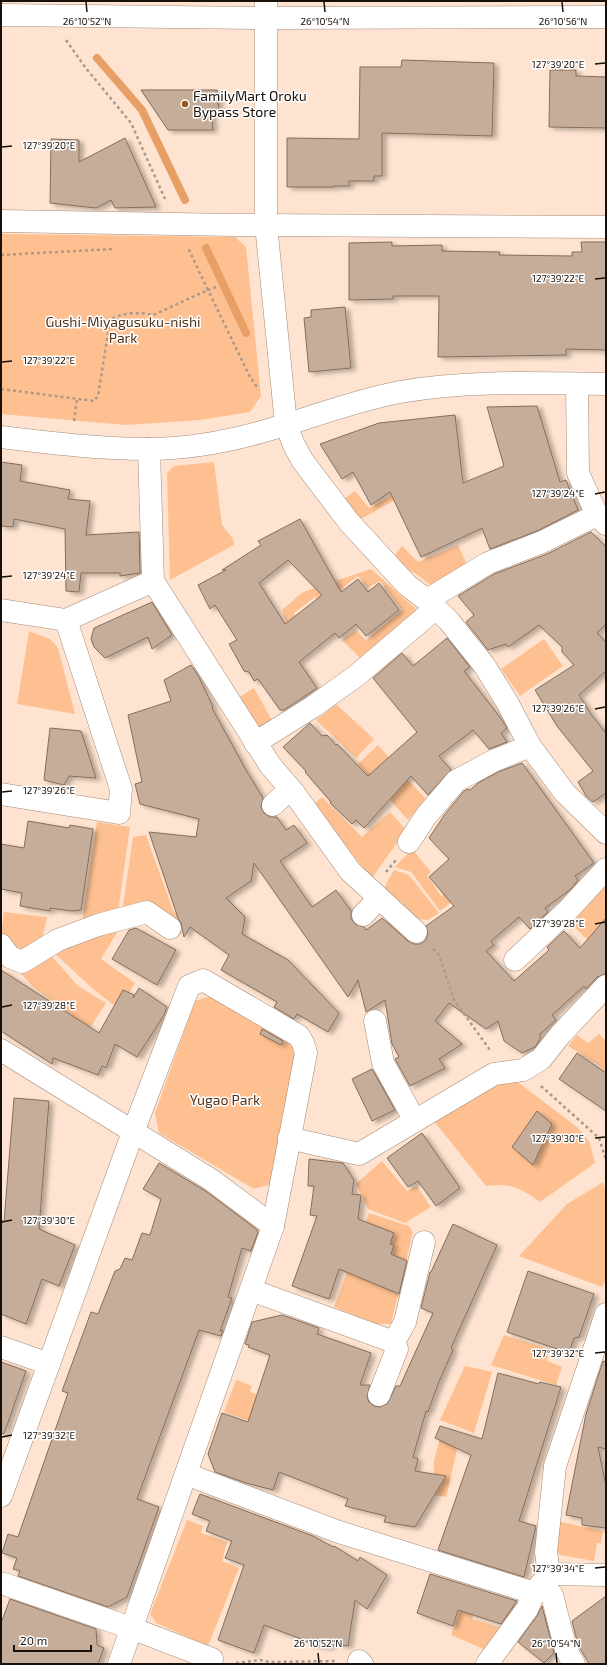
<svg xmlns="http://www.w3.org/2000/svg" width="607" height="1665" font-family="'Exo 2',sans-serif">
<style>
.green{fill:#fec090}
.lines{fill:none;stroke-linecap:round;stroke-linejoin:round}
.stream{stroke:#e79f65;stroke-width:8}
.building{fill:#c6ad9a;stroke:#846d5b;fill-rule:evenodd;filter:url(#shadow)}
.minor-casing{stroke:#a38b79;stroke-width:23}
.highway-casing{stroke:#a38b79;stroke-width:23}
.path{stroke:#ad9989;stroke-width:2.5;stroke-dasharray:3 3;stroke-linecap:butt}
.minor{stroke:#fff;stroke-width:22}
.highway{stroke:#fff;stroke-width:22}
.ticks{fill:none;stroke:#191009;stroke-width:1.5}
.poi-dot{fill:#96581e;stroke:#fff;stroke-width:1.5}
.labels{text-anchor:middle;stroke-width:3;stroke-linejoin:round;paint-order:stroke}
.poi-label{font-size:14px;fill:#191009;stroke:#fff;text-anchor:start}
.park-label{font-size:14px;fill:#51331a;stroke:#fff}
.ticks-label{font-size:10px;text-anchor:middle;fill:#191009;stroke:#fff;stroke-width:3;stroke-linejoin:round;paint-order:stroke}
</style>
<defs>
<filter id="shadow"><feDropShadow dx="4.5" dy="2.5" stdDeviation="2" flood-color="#0004"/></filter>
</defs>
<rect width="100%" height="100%" fill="#fee4d0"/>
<g class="green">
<polygon points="1,234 235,237 246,247 261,396 250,412 200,420 126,425 1,414"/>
<polygon points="214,462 222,525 233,539 234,545 170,580 167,473 174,466"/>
<polygon points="418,481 420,486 361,519 344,499 355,491 369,508"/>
<polygon points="458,545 468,567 433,587 415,573 407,570 394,556 402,546 418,562"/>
<polygon points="371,569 416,609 414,616 363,661 342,640 356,630 366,640 402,610 380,581 367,588 358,576 322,604 315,597 294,613 315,647 299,655 282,610 303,592"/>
<polygon points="29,631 50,639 58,648 75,714 17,704"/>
<polygon points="544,639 563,666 520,696 501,669"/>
<polygon points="254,688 274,724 262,733 238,698"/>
<polygon points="336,704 374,739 356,758 316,720"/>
<polygon points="378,745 395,764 402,784 408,780 426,799 408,820 358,764"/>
<polygon points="322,797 362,837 390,812 406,830 372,878 312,806"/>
<polygon points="97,822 130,827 118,912 82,922"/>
<polygon points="146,835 174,913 222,897 179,936 168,918 152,902 122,912 133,837"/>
<polygon points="412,849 431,872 427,876 441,896 449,890 456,899 440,911 411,872 395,867"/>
<polygon points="394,870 409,875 439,913 428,920 416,919 382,892"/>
<polygon points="606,880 606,958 566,919"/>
<polygon points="4,912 47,917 42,940 31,948 17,950 1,936"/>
<polygon points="119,929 101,959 135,983 119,1009 93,989 52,951"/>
<polygon points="50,954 78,986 106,1003 90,1028 33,987 16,968"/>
<polygon points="213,995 289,1038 297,1052 275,1183 254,1189 159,1133 155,1113 195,1001"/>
<polygon points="599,1034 606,1041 606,1070 568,1046 577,1035 588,1043"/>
<path d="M502,1079l17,4 58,44 12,14 6,22 -55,39c-20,-15 -30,-19 -54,-16l-53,-66z"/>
<polygon points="382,1161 407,1191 417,1186 431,1207 405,1223 368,1209 356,1184"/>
<polygon points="603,1182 606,1191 606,1280 602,1287 519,1256 567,1204"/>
<polygon points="369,1213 409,1226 413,1232 391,1324 377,1324 334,1307"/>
<polygon points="504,1335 549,1349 547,1361 562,1367 556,1385 491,1365"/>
<polygon points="465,1366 492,1372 474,1433 440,1420"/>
<polygon points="236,1380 252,1386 250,1392 263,1397 260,1424 224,1412"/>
<polygon points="442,1432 460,1437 446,1497 434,1495 434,1460"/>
<polygon points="187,1520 203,1526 201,1533 227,1542 222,1561 239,1568 208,1646 156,1623 150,1614"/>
<polygon points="557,1521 603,1531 601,1543 597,1543 594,1561 560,1555 557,1551"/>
<polygon points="469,1586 480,1590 472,1619 502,1628 486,1650 451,1635"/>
</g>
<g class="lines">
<g class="stream">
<polyline points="97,58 142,110 185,200"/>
<polyline points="206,248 246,333"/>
</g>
</g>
<g class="building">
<polygon points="402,60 494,63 492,136 382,133 382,176 374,176 374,181 349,181 349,186 334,186 334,187 287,187 287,138 359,139 360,67 401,67"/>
<polygon points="550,70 576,70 576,76 606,77 606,128 549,127"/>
<polygon points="141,90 217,90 219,111 211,110 213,130 168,130"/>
<polygon points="125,138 156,207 115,208 111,200 96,208 50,203 51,139 79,140 79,162"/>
<polygon points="392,242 392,246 442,245 442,251 500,252 499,255 572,256 572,252 582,252 581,242 606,242 606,350 566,349 566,355 438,357 439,296 393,296 393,299 349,300 349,243"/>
<polygon points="345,307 351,368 309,372 304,318 311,317 311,310"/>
<polygon points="537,406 560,482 566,480 578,510 537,531 490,549 482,528 421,557 390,492 371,505 353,472 342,479 320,444 379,423 455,415 463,483 504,466 487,407"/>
<polygon points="1,462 22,465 20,481 70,490 68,499 90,501 86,535 139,532 140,573 120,576 120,573 81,573 79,592 66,591 65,529 14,519 13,527 1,526"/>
<path d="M300,519l41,73 17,-13 10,13 11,-9 20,27 -33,26 -10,-12 -17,14 -4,-5 -36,29 18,26 -33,22h-4l-22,-31 -4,2 -5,-9 -5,-1 -15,-27 8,-4 -22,-35 -5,4 -12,-24 28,-15h-4l39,-25 -3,-4zM288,560l34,35 -37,29 -26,-41z"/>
<polygon points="591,532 606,547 606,624 597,633 606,642 606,671 579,695 591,714 606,733 606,793 593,802 586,796 578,782 593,771 557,726 535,690 574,665 562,652 562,647 539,625 508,647 506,644 488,650 466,622 474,615 458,596 494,574 547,554"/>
<polygon points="152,602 172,635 152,649 148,637 105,658 94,647 91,639 94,628"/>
<polygon points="447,638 470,667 464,671 502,720 507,728 501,733 507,742 489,749 473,730 439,756 451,770 428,795 411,776 364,828 356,820 352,824 330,803 331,802 305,772 306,771 283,747 310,723 322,736 327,735 336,745 337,744 368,776 417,732 373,678 402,653 413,666"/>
<polygon points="191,665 199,677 213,707 212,708 246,770 263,798 261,807 264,813 270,817 277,817 286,830 294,825 307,843 280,861 312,907 336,890 351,911 351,918 355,924 364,927 366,930 382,918 408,941 414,944 420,944 425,941 428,934 426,926 454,906 429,877 449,859 429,838 445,814 464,791 468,789 470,790 478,783 498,772 522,763 594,863 575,876 578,880 571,889 545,908 548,912 530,929 519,917 491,941 494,945 486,951 514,981 549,950 547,947 564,931 580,948 606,918 606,974 597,977 586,989 584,986 552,1015 556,1020 540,1034 540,1039 535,1047 522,1053 504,1041 498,1021 486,1029 449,1003 435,1021 462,1044 439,1059 445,1068 410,1086 395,1059 399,1057 392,1044 385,1000 366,1012 358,980 348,997 254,863 251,881 226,898 245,917 242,934 288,960 339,1013 328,1032 297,1014 294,1019 274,1007 277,1002 221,970 229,955 190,927 184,937 181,923 178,918 149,832 196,837 199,819 140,804 135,784 142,782 128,715 171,701 164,680"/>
<polygon points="50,728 81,731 96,778 69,776 64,785 44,780"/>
<polygon points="28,821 69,828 70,825 93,829 81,910 72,911 50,908 50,911 20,906 22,893 1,889 1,844 24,848"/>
<polygon points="136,928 176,950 157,985 112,959 129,930"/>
<polygon points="1,970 99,1033 123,990 134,995 133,998 139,988 167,1007 164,1015 137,1057 115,1044 106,1068 102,1066 98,1075 53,1058 52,1064 1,1031"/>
<polygon points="262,1029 283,1041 281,1045 260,1034"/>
<polygon points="577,1053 606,1073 606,1111 559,1079"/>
<polygon points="372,1069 395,1110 372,1121 352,1079"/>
<polygon points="14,1098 49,1101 39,1229 75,1245 59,1286 42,1279 26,1324 1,1314 1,1220 4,1222"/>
<polygon points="537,1111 552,1124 533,1165 512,1147"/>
<polygon points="422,1133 460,1188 436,1206 418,1181 408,1187 387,1158"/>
<polygon points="309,1159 343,1163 354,1180 352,1194 361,1195 358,1219 394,1233 390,1244 394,1245 391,1254 407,1261 399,1294 339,1269 329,1299 292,1286 317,1216 310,1215 314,1186 308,1186"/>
<polygon points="159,1163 207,1192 256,1229 258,1232 251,1251 242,1248 228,1297 232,1298 220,1331 223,1330 221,1336 199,1330 137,1499 159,1507 127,1597 108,1607 18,1576 20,1571 13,1569 17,1558 2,1553 8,1534 18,1537 68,1393 62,1391 91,1312 98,1314 115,1271 120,1269 125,1258 132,1260 142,1233 150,1235 161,1199 143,1189"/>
<polygon points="453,1224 497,1245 451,1348 453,1350 438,1384 428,1412 426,1411 413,1457 418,1459 415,1471 446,1476 415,1527 384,1522 386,1516 345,1506 348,1499 279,1472 273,1490 246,1483 215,1472 208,1454 222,1413 248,1422 270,1355 248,1347 249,1345 245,1344 252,1322 282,1315 319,1328 317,1334 371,1353 360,1385 370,1385 367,1397 369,1402 374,1406 380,1407 387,1404 396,1386 400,1386 433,1313 421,1308 430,1272 431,1272"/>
<polygon points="528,1271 594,1294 579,1337 574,1338 569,1353 507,1332"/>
<polygon points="603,1361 606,1362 606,1449 598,1447 606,1486 606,1528 582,1525 582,1518 566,1515 586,1414"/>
<polygon points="1,1362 26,1371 4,1434 1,1433"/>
<polygon points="498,1373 539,1384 540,1382 561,1387 519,1521 536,1526 524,1577 438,1550 471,1455 435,1438 440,1426 482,1439"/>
<polygon points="200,1494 313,1536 333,1547 334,1546 358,1561 360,1557 387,1575 367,1609 355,1600 348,1646 331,1643 330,1647 309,1644 309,1642 264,1625 254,1653 218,1640 244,1565 225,1558 232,1541 206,1531 210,1521 192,1514"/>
<polygon points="430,1574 517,1601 501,1624 458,1610 453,1626 417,1613"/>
<polygon points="606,1596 606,1664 589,1664 578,1645 572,1621"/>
<polygon points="10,1599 96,1629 97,1645 104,1648 98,1664 1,1664 1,1623"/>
<polygon points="542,1606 554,1653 544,1663 518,1642 537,1616"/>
</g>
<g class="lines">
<defs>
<g id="minor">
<polyline points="266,1 266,225 286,424 293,443 302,460 349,522 407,585 427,600 449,621 484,665 507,702 530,746 565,793 606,833"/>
<polyline points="1,221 234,225 606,227"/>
<polyline points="577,384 578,473 597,515 606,524"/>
<path d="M1,437c49,6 98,12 147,12 37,0 77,-7 113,-17 47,-13 91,-31 139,-40 67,-12 138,-9 206,-8"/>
<polyline points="153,581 270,765 294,793 350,871 416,932"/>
<polyline points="427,600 488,563 542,542 597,515"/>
<polyline points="1,610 66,620 153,581 149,449"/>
<polyline points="255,743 314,706 356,676 436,608"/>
<polyline points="1,794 119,813 121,789 66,620"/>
<polyline points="273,805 290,789"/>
<polyline points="409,842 426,816 456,781 493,761 530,746"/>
<polyline points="363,915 379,898"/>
<polyline points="1,945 10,957 22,962 58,940 98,925 147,912 170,928"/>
<polyline points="515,960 568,910 606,869"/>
<polyline points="375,1021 383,1063 415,1121"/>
<polyline points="1,1050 210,1179 273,1226 119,1664"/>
<polyline points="289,1138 359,1154 494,1074 523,1070 541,1059 560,1035 606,986"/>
<polyline points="251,1290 394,1342 397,1349 379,1395"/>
<polyline points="394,1342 405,1322 424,1242"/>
<polyline points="1,1347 49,1364"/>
<polyline points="186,1474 339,1532 534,1593"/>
<polyline points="1,1496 133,1132 189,986 203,980 299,1036 303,1043 306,1053 273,1226"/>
<polyline points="549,1574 546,1552 555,1466 606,1314"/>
<polyline points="1,1583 131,1628 212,1659"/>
<polyline points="540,1585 552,1595 566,1650 574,1664"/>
<polyline points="359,1661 362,1664"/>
<polyline points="487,1664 527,1609 534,1593 549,1574 606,1575"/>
</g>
<polyline id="highway" points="1,15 267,18 606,17"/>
</defs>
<use href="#minor" class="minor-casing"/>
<use href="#highway" class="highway-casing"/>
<g class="path">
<polyline points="66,40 85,67 131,123 165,199"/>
<polyline points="1,255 114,249"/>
<polyline points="216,287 208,290 250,377 257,387"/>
<path d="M1,389l93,12 4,-5 12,-76c11,-8 31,-8 43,-5l55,-25 -20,-42"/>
<polyline points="74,421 77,399"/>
<polyline points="386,872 396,860"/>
<polyline points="433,949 439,955 454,1000 490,1050"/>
<polyline points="541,1086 599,1138 606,1160"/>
<polyline points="236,1663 260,1660 270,1662 336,1661"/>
</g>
<use href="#minor" class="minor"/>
<use href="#highway" class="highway"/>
</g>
<path class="ticks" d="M86,2l1,10M324,2l1,10M562,2l1,10M595,64l10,-1M2,147l10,-1M595,279l10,-1M2,362l10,-1M595,494l10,-2M2,577l10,-1M595,709l10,-2M2,792l10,-1M595,924l10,-2M2,1007l10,-2M595,1138l10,-1M2,1222l10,-2M595,1353l10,-1M2,1437l10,-2M595,1568l10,-1M318,1653l1,10M556,1653l1,10"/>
<circle class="poi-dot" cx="185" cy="104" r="4"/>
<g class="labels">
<g class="poi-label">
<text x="193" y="101">FamilyMart Oroku<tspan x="193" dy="16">Bypass Store</tspan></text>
</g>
<g class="park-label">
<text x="123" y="327">Gushi-Miyagusuku-nishi<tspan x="123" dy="16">Park</tspan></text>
<text x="225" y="1105">Yugao Park</text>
</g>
</g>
<g class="ticks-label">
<text x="87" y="25">26°10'52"N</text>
<text x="325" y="25">26°10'54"N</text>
<text x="563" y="25">26°10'56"N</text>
<text x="558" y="68">127°39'20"E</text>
<text x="49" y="149">127°39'20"E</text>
<text x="558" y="282">127°39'22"E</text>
<text x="49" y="364">127°39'22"E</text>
<text x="558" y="497">127°39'24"E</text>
<text x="49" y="579">127°39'24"E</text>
<text x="558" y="712">127°39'26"E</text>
<text x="49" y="794">127°39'26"E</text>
<text x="558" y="927">127°39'28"E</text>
<text x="49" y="1009">127°39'28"E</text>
<text x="558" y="1142">127°39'30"E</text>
<text x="49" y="1224">127°39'30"E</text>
<text x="558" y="1357">127°39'32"E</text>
<text x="49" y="1439">127°39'32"E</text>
<text x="558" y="1572">127°39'34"E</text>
<text x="318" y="1647">26°10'52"N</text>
<text x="556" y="1647">26°10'54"N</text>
</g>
<rect width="607" height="1665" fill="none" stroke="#191009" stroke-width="4"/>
<path d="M14 1645v6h77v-6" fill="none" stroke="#191009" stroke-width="2"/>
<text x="20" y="1645" font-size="12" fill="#191009" stroke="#ffffff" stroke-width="3" paint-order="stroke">20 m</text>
</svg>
